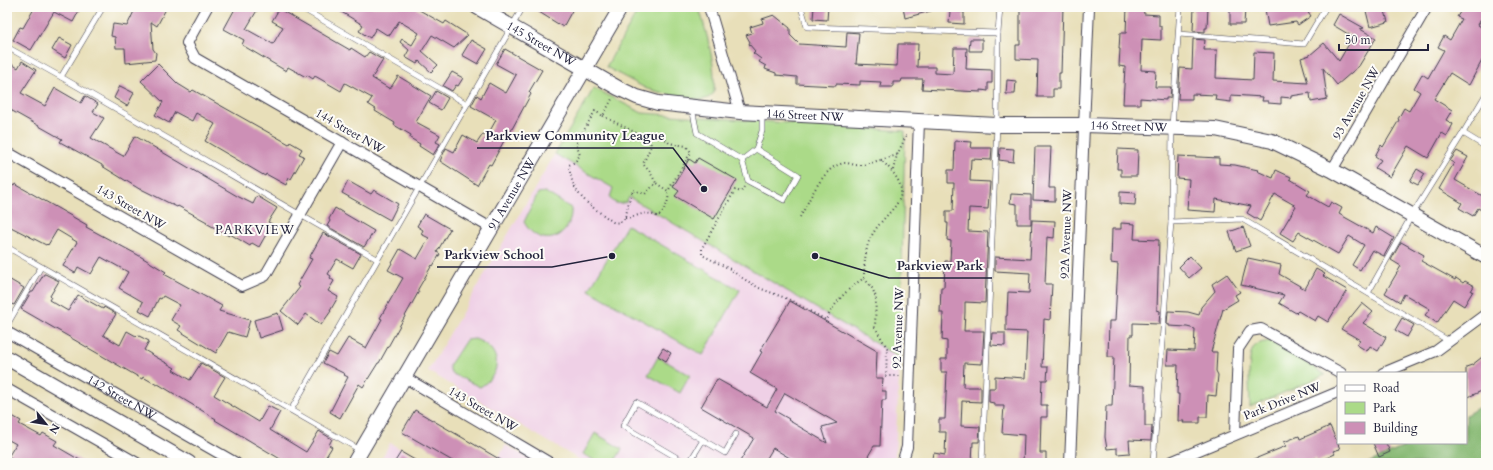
<svg xmlns="http://www.w3.org/2000/svg" width="1493" height="470" font-family="Cardo,serif">
<style>
.built{fill:#efd0e6}
.green{fill:#abda88;stroke:#667e62}
.forest{fill:#88ba74;stroke:#556e58}
.building{fill:#cd90b6;fill-rule:evenodd}
.lines{fill:none;stroke-linecap:round;stroke-linejoin:round}
.lane-casing{stroke:#403e4e;stroke-width:6}
.street-casing{stroke:#403e4e;stroke-width:12}
.secondary-casing{stroke:#403e4e;stroke-width:16}
.path{stroke:#403e4e;stroke-width:2;stroke-dasharray:1 3;stroke-linecap:butt}
.lane{stroke:#fff;stroke-width:5}
.street{stroke:#fff;stroke-width:10}
.secondary{stroke:#fff;stroke-width:14}
.labels{text-anchor:middle;stroke-width:4;stroke-linejoin:round;paint-order:stroke}
.street-label{font-size:12px;fill:#22223b;stroke:#fdfcf7}
.neighbourhood-label{font-size:13px;letter-spacing:1px;fill:#22223b;stroke:#fdfcf7}
.leader{fill:none;stroke:#22223b;stroke-width:1.5}
.callout-dot{fill:#22223b;stroke:#fdfcf7;stroke-width:1.5}
.callout-label{font-size:13px;text-anchor:middle;font-weight:bold;fill:#22223b;stroke:#fdfcf7;stroke-width:4;stroke-linejoin:round;paint-order:stroke}
</style>
<rect width="100%" height="100%" fill="#fdfcf7"/>
<filter id="ink" filterUnits="userSpaceOnUse"><feTurbulence type="fractalNoise" baseFrequency=".025" numOctaves="2"/><feDisplacementMap in="SourceGraphic" scale="8" xChannelSelector="R" yChannelSelector="G"/><feConvolveMatrix kernelMatrix="1 2 1 2 8 2 1 2 1" color-interpolation-filters="sRGB"/></filter>
<filter id="wash" filterUnits="userSpaceOnUse"><feTurbulence type="fractalNoise" baseFrequency=".012" numOctaves="4" result="noise"/><feDisplacementMap in="SourceGraphic" scale="16" xChannelSelector="R" yChannelSelector="G"/><feGaussianBlur stdDeviation="0.9" result="paint"/><feColorMatrix in="noise" values="0 0 0 0 0 0 0 0 0 0 0 0 0 0 0 0 0 1.4 0 .05"/><feComposite in="paint" operator="in"/></filter>
<g filter="url(#wash)">
<rect width="100%" height="100%" fill="#e8dfb9"/>
<g class="built">
<polygon points="555,154 900,358 895,456 891,463 585,463 428,371"/>
<polygon points="390,443 426,463 379,463"/>
<polygon points="506,445 536,463 495,463"/>
</g>
<g class="green">
<path d="M640,7h59c8,29 17,56 15,86l-6,5 -6,2 -22,-3 -33,-8 -41,-22z"/>
<path d="M594,88l48,25 263,18 -5,227 -271,-161 -2,5c-8,2 -13,3 -17,-5l3,-9 -58,-34z"/>
<path d="M545,192l26,16c2,32 -32,42 -47,14l14,-29z"/>
<polygon points="627,225 740,290 703,355 589,290"/>
<path d="M475,339c26,9 29,34 5,48l-29,-14 -2,-7 17,-26z"/>
<path d="M1270,341l10,4 45,30 -75,32c0,-13 -4,-54 5,-61 5,-4 10,-4 15,-5z"/>
<polygon points="658,357 690,375 680,393 648,375"/>
<polygon points="595,433 622,449 614,463 599,463 583,454"/>
</g>
<polygon class="forest" points="1486,403 1486,463 1368,463 1413,443 1466,443 1466,415"/>
<g id="blocks">
<g class="building">
<polygon points="35,7 81,7 73,22 54,12 31,50 13,40 20,27 23,28"/>
<polygon points="136,7 167,7 157,26 151,22 153,49 156,53 155,60 126,63 125,48 116,48 115,37 111,36 113,24 127,26"/>
<polygon points="236,7 259,7 246,29 273,44 283,27 272,21 279,9 350,50 351,48 365,57 369,52 383,60 372,78 390,89 398,76 431,96 416,122 440,135 436,142 440,144 433,155 419,146 420,144 410,138 411,135 394,125 395,123 375,111 376,109 368,104 372,98 345,83 341,91 315,76 313,79 307,75 306,77 288,67 286,71 242,45 244,40 224,29"/>
<polygon points="333,7 414,7 444,24 446,21 468,35 454,48 432,35 422,51 438,65 431,72 419,61 417,64 405,57 409,50 400,42 402,39 412,45 419,33 399,21 390,35 388,34 387,35 376,28 370,38 359,31 363,25"/>
<polygon points="531,7 574,7 563,27"/>
<polygon points="814,7 828,7 827,20 813,19"/>
<polygon points="903,7 933,7 934,10 905,18"/>
<polygon points="1020,7 1063,7 1061,73 1059,73 1059,89 1053,89 1053,97 1037,97 1038,60 1016,59 1016,45 1020,45"/>
<polygon points="1127,7 1143,7 1144,14 1159,15 1159,26 1161,26 1161,40 1142,39 1141,70 1156,71 1155,87 1171,87 1170,98 1166,98 1166,100 1140,98 1140,104 1123,104 1125,67 1119,66 1120,49 1119,49 1120,33 1126,33"/>
<polygon points="1194,7 1208,7 1207,28 1205,28 1205,32 1193,31"/>
<polygon points="1269,7 1305,7 1311,16 1298,25 1296,22 1268,26 1265,9"/>
<polygon points="1365,7 1384,7 1388,22 1370,27"/>
<polygon points="1463,7 1486,7 1486,10 1478,25 1486,30 1486,53 1469,85 1450,73 1434,99 1452,110 1446,120 1453,124 1447,136 1442,133 1428,158 1408,146 1390,177 1375,168 1381,160 1375,156 1381,145 1383,147 1399,120 1398,119 1404,108 1409,111 1420,92 1414,88 1422,74 1428,78 1444,50 1438,47 1444,36 1450,40 1462,19 1457,17"/>
<polygon points="1230,9 1245,9 1244,24 1230,24"/>
<polygon points="950,11 964,12 964,24 949,23"/>
<polygon points="1339,14 1364,28 1360,29 1376,38 1359,66 1337,85 1323,68 1327,99 1311,102 1310,93 1291,96 1291,98 1281,97 1281,104 1268,103 1268,101 1262,101 1263,97 1231,95 1231,102 1215,100 1216,95 1192,94 1192,99 1178,99 1180,68 1192,69 1193,39 1205,40 1204,50 1217,50 1216,78 1253,80 1254,52 1274,53 1273,81 1308,83 1301,58 1310,55 1324,43 1339,61 1353,37 1333,25"/>
<polygon points="774,15 790,28 790,35 799,44 846,47 847,32 859,33 856,64 897,66 898,44 918,44 917,67 935,67 935,73 953,74 954,48 967,48 966,69 992,70 992,83 988,83 988,91 981,90 981,92 922,89 923,79 902,79 901,82 893,82 893,87 880,87 881,82 860,81 860,85 836,84 836,86 797,84 797,77 776,75 776,73 765,69 766,66 759,62 761,59 753,53 755,51 749,44 750,42 746,35 752,33 750,27 763,23 762,19"/>
<polygon points="59,38 72,45 65,58 52,50"/>
<polygon points="970,39 982,39 982,51 969,51"/>
<polygon points="471,40 487,49 478,64 462,55"/>
<polygon points="505,49 542,70 529,92 531,94 506,140 505,139 491,165 489,164 477,185 440,161 446,148 454,152 463,135 477,143 483,134 487,136 496,120 471,106 477,95 481,98 489,83 506,93 516,75 496,64"/>
<polygon points="7,61 18,68 22,61 36,70 21,93 45,106 55,88 81,103 85,96 98,104 93,112 104,118 91,138 123,156 135,136 237,196 253,204 257,196 277,208 268,222 272,224 259,247 252,243 250,246 230,234 229,236 206,223 207,222 178,206 177,207 141,189 141,190 102,166 102,165 60,142 62,139 7,108"/>
<polygon points="158,64 178,84 191,92 193,90 289,144 290,142 302,149 299,154 304,156 291,179 289,178 286,185 266,174 265,176 205,141 215,124 196,113 192,121 175,112 169,123 155,115 163,102 141,81"/>
<polygon points="452,72 463,78 458,86 456,85 452,91 443,86"/>
<polygon points="1007,80 1016,81 1015,94 1006,94"/>
<polygon points="120,86 134,93 127,106 114,98"/>
<polygon points="436,91 448,98 441,110 429,103"/>
<polygon points="955,141 972,142 971,148 992,148 991,160 971,159 970,181 990,182 988,209 969,208 968,231 988,232 985,303 965,302 965,312 964,331 984,331 982,364 964,363 963,387 981,387 981,402 962,401 961,426 980,427 979,442 973,442 972,463 932,463 934,453 945,455 946,432 939,432 939,419 945,419 947,372 941,372 941,359 947,359 947,341 942,340 943,313 940,313 941,287 944,287 945,261 950,261 951,241 947,240 948,223 946,223 946,211 953,211 954,183 948,183 948,170 954,170"/>
<polygon points="1035,147 1051,147 1049,188 1055,188 1055,201 1033,200"/>
<polygon points="1000,148 1014,149 1013,162 999,160"/>
<polygon points="1118,149 1138,150 1137,176 1121,176 1121,169 1117,169"/>
<polygon points="1457,151 1468,157 1455,180 1486,198 1486,213 1478,208 1473,216 1459,208 1462,203 1439,189 1454,163 1450,161"/>
<polygon points="1178,156 1219,158 1219,164 1235,165 1258,170 1257,171 1273,178 1276,170 1291,177 1290,179 1310,191 1307,195 1328,207 1331,202 1342,208 1339,214 1373,233 1376,227 1394,238 1384,256 1372,250 1360,270 1352,265 1364,245 1349,236 1338,254 1299,232 1293,241 1280,233 1296,206 1275,194 1260,221 1247,213 1251,206 1216,199 1215,212 1187,210 1189,179 1177,178"/>
<polygon points="698,158 737,180 714,219 675,196 679,191 673,187 689,159 695,163"/>
<polygon points="1417,169 1425,174 1418,185 1410,181"/>
<polygon points="348,181 371,194 374,190 398,204 390,220 342,193"/>
<polygon points="7,182 14,186 15,184 87,225 86,227 138,255 166,272 164,274 222,306 219,311 250,320 245,337 228,332 216,353 178,330 181,326 171,320 180,305 163,296 161,299 159,298 150,316 139,310 143,302 119,288 128,272 101,257 91,274 78,267 75,273 63,266 77,242 57,230 48,245 47,244 46,245 7,225"/>
<polygon points="1120,192 1136,193 1135,205 1120,204"/>
<polygon points="1011,194 1031,195 1031,224 1017,224 1017,204 1010,203"/>
<polygon points="335,208 374,231 364,247 327,226 330,221 329,219"/>
<polygon points="424,214 450,229 437,252 440,254 433,266 432,265 417,291 419,291 379,363 378,363 363,387 359,384 340,418 330,412 348,377 344,375 345,374 323,363 329,352 337,356 348,338 366,348 382,319 380,318 403,278 388,270 400,249 417,259 429,238 421,234 423,230 417,226"/>
<polygon points="1032,220 1055,221 1054,238 1047,237 1045,284 1052,284 1050,320 1044,319 1042,367 1048,367 1047,380 1042,380 1041,405 1047,405 1047,417 1041,417 1040,453 1046,453 1046,463 1023,463 1024,435 1002,433 1004,406 994,406 994,403 989,402 989,388 995,388 995,376 1025,378 1027,332 1006,331 1006,316 1007,316 1008,292 1029,293 1030,273 995,271 995,257 1030,259"/>
<polygon points="1121,223 1135,224 1134,239 1159,240 1157,310 1160,311 1159,324 1133,323 1133,335 1130,335 1129,385 1145,386 1145,426 1152,426 1151,441 1129,440 1130,453 1117,454 1117,448 1107,449 1105,437 1106,406 1112,406 1114,357 1108,357 1109,321 1115,321 1118,264 1111,263 1112,229 1121,229"/>
<polygon points="1243,227 1250,246 1236,251 1229,232"/>
<polygon points="323,233 361,254 353,268 337,259 328,274 331,276 330,278 334,281 328,291 338,297 330,311 331,311 321,325 306,314 298,325 281,311 300,287 297,285 312,259 309,258"/>
<polygon points="1401,242 1424,255 1421,261 1455,280 1456,278 1463,283 1465,281 1474,286 1471,291 1473,291 1464,306 1453,299 1437,323 1425,315 1430,309 1404,294 1400,302 1385,293 1401,266 1391,260"/>
<polygon points="1190,256 1201,268 1189,278 1179,267"/>
<polygon points="1248,258 1281,265 1279,274 1305,289 1316,269 1325,274 1323,276 1347,290 1328,322 1318,316 1315,321 1298,311 1296,313 1279,303 1284,295 1241,285"/>
<polygon points="44,274 45,274 59,281 50,296 51,297 49,300 68,311 78,295 103,309 104,307 116,314 103,335 120,345 127,331 136,336 137,335 149,341 144,350 175,368 173,370 190,380 201,363 225,377 214,395 259,422 268,406 280,412 270,430 306,452 319,431 332,439 329,445 332,447 322,463 287,463 215,420 216,419 158,384 157,385 143,377 142,379 21,309 31,292 33,292"/>
<polygon points="1227,274 1240,292 1235,295 1238,300 1223,309 1211,352 1217,352 1216,371 1218,375 1216,396 1208,395 1207,417 1200,417 1200,423 1183,423 1184,421 1178,421 1179,394 1177,394 1178,365 1167,365 1168,350 1194,351 1195,329 1187,327 1169,326 1169,324 1167,324 1168,311 1188,312 1199,315 1201,307 1215,291 1212,284"/>
<polygon points="7,278 24,288 14,305 7,302"/>
<path d="M790,301l87,50 -1,27h7l-1,13h4v9h-4l-2,46h-6l-10,17h-66l-25,-15 -9,15h-25l15,-25 -53,-31 16,-28 50,28 10,-18 -27,-16 12,-21 -2,-1zM785,393l52,30 -15,4 5,16 -39,-23 1,-1 -14,-8z"/>
<polygon points="1362,303 1373,312 1363,323 1386,337 1378,351 1370,346 1367,351 1357,345 1360,340 1341,329"/>
<polygon points="278,313 283,330 259,338 254,320"/>
<polygon points="1402,318 1414,325 1407,337 1395,330"/>
<polygon points="992,333 1005,333 1005,346 991,345"/>
<polygon points="663,348 671,353 666,361 658,356"/>
<polygon points="1486,354 1486,389 1466,398 1466,367 1472,365"/>
<polygon points="415,410 506,463 456,463 402,432"/>
<polygon points="7,413 21,421 19,424 41,436 43,433 57,441 54,445 85,463 18,463 8,457 16,444 7,439"/>
<polygon points="1330,426 1340,449 1333,451 1335,454 1317,462 1316,458 1303,463 1245,463 1286,446 1284,442 1299,436 1300,439"/>
<polygon points="1373,443 1386,443 1390,452 1379,457"/>
<polygon points="401,452 420,463 394,463"/>
</g>
</g>
</g>
<g filter="url(#ink)">
<use href="#blocks" fill-opacity="0" stroke="#403e4e" stroke-width="1"/>
<g class="lines">
<defs>
<g id="lane">
<polyline points="103,7 61,77 377,259"/>
<polyline points="300,7 467,104"/>
<polyline points="801,7 807,27 998,33 1000,7"/>
<polyline points="1179,34 1304,44 1326,7"/>
<polyline points="7,47 61,77"/>
<polyline points="692,108 697,133 742,160 756,149 762,131 762,114"/>
<polyline points="1463,133 1486,147"/>
<polyline points="742,160 748,181 784,200 798,175 756,149"/>
<polyline points="1171,222 1172,127 1180,7"/>
<polyline points="7,247 360,450"/>
<polyline points="1368,293 1412,215 1463,133 1486,94"/>
<polyline points="7,325 41,267"/>
<polyline points="291,410 523,7"/>
<polyline points="703,440 725,453 736,434"/>
<polyline points="686,463 623,426 636,402 703,440 689,463"/>
<polyline points="982,463 997,125 998,33"/>
<polyline points="1153,463 1171,222 1242,219 1449,341"/>
</g>
<g id="street">
<polyline points="207,7 187,43 195,58 491,228"/>
<polyline points="709,7 740,112"/>
<polyline points="7,152 242,286 265,276 342,142"/>
<polyline points="1332,170 1427,7"/>
<path id="s1" d="M7,332l229,131"/>
<polyline points="1383,373 1436,351 1486,314"/>
<polyline points="404,377 550,463"/>
<polyline points="7,389 137,463"/>
<polyline points="1235,434 1238,349 1250,331 1261,329 1341,373"/>
<polyline points="902,463 907,447 919,121"/>
<polyline points="1070,463 1089,7"/>
<polyline points="1168,463 1338,392"/>
</g>
<g id="secondary">
<path id="s2" d="M477,7l141,81 19,9 21,6 82,9 257,13h87l131,4 57,12 60,29 154,87"/>
<polyline points="7,358 189,463"/>
<path id="s3" d="M354,463l267,-456"/>
</g>
</defs>
<use href="#lane" class="lane-casing"/>
<use href="#street" class="street-casing"/>
<use href="#secondary" class="secondary-casing"/>
<g class="path">
<path d="M603,116l47,24 1,6 -8,18 7,8 6,11 -11,11 -12,-4c-2,5 -4,11 -5,16 -2,9 -3,19 -15,16 -24,-18 -41,-25 -44,-57l6,-3 5,-7 -4,-11 19,-33 8,5 9,-17"/>
<polyline points="640,135 661,134 669,143 686,146 691,152 668,191"/>
<polyline points="881,160 897,155"/>
<polyline points="893,170 897,155 907,134"/>
<path d="M744,187l-3,5 -6,-2 -33,58v7l28,14 9,7 20,12 29,11 38,21c9,-18 21,-31 38,-42l8,10 4,9 -1,30 12,21 -1,28h13"/>
<path d="M800,217c10,-17 23,-52 45,-54 5,0 10,3 15,2 7,0 15,-4 21,-5 46,42 0,47 -13,84 -3,11 -4,23 -4,34"/>
<path d="M625,218c15,-1 18,-9 33,-1 7,-8 12,-16 10,-26l-12,-8"/>
</g>
<use href="#lane" class="lane"/>
<use href="#street" class="street"/>
<use href="#secondary" class="secondary"/>
</g>
</g>
<g class="labels">
<g class="street-label">
<text dy="4" stroke="none"><textPath href="#s2" startOffset="74">145 Street NW</textPath></text>
<text transform="translate(1356 103) rotate(-60)" y="4">93 Avenue NW</text>
<text dy="4" stroke="none"><textPath href="#s2" startOffset="353">146 Street NW</textPath></text>
<text dy="4" stroke="none"><textPath href="#s2" startOffset="677">146 Street NW</textPath></text>
<text transform="translate(350 131) rotate(30)" y="4">144 Street NW</text>
<text dy="4" stroke="none"><textPath href="#s3" startOffset="312">91 Avenue NW</textPath></text>
<text transform="translate(131 207) rotate(30)" y="4">143 Street NW</text>
<text transform="translate(1066 234) rotate(-88)" y="4">92A Avenue NW</text>
<text transform="translate(898 328) rotate(-88)" y="4">92 Avenue NW</text>
<text dy="4" stroke="none"><textPath href="#s1" startOffset="132">142 Street NW</textPath></text>
<text transform="translate(1282 401) rotate(-22)" y="4">Park Drive NW</text>
<text transform="translate(483 409) rotate(30)" y="4">143 Street NW</text>
</g>
<g class="neighbourhood-label">
<text x="255" y="234">PARKVIEW</text>
</g>
</g>
<path class="leader" d="M704 189L673 148H477M612 256L552 267H437M815 256L889 278H992"/>
<g class="callout-dot">
<circle cx="704" cy="189" r="4"/>
<circle cx="612" cy="256" r="4"/>
<circle cx="815" cy="256" r="4"/>
</g>
<g class="callout-label">
<text x="575" y="140">Parkview Community League</text>
<text x="494" y="259">Parkview School</text>
<text x="940" y="270">Parkview Park</text>
</g>
<rect width="1493" height="470" fill="none" stroke="#fdfcf7" stroke-width="24"/>
<rect x="1337" y="372" width="130" height="72" fill="#fdfcf7" stroke="#a5a5ac"/>
<rect x="1345" y="385" width="20" height="6" fill="#ffffff" stroke="#a5a5ac"/>
<text x="1373" y="392" font-size="12" fill="#22223b">Road</text>
<rect x="1345" y="402" width="20" height="12" fill="#abda88" stroke="#a5a5ac"/>
<text x="1373" y="412" font-size="12" fill="#22223b">Park</text>
<rect x="1345" y="422" width="20" height="12" fill="#cd90b6" stroke="#a5a5ac"/>
<text x="1373" y="432" font-size="12" fill="#22223b">Building</text>
<g transform="translate(46 424) rotate(120)" stroke="#fdfcf7" stroke-width="3" paint-order="stroke">
<path d="M0-3L7 15L0 10L-7 15Z" fill="#22223b"/>
<text y="-6" font-size="11" font-weight="bold" text-anchor="middle" fill="#22223b">N</text>
</g>
<path d="M1339 44v6h89v-6" fill="none" stroke="#22223b" stroke-width="2"/>
<text x="1345" y="44" font-size="12" fill="#22223b" stroke="#fdfcf7" stroke-width="3" paint-order="stroke">50 m</text>
</svg>
